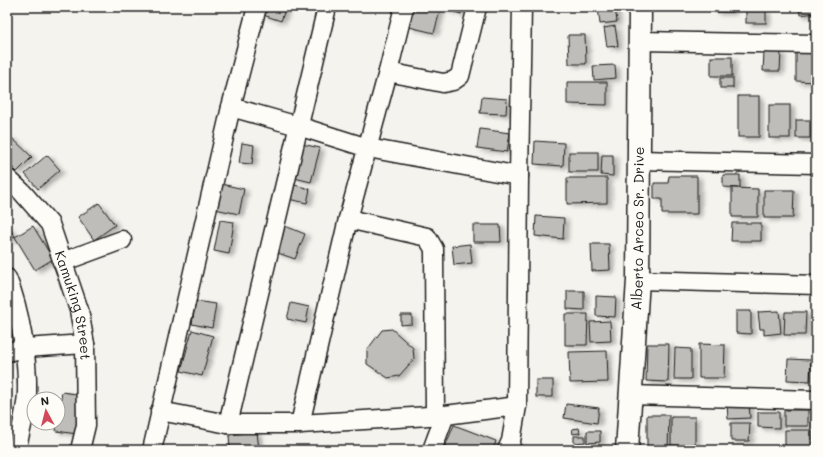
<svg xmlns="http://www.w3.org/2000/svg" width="823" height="457" font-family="Mali,sans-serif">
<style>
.building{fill:#bebdba;stroke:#1c1c1c;filter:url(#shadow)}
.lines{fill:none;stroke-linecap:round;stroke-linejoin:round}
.street-casing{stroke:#1c1c1c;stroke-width:21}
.secondary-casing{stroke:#1c1c1c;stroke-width:25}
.street{stroke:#fdfcf7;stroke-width:18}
.secondary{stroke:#fdfcf7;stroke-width:22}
.labels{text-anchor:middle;stroke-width:4;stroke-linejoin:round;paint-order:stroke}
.street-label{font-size:14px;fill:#1c1c1c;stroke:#fdfcf7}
</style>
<defs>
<filter id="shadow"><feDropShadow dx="4.5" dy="2.5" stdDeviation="2" flood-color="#0004"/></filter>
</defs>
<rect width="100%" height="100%" fill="#f4f3ee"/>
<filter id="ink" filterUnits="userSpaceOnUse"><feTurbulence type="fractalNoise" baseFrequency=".025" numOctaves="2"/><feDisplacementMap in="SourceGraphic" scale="8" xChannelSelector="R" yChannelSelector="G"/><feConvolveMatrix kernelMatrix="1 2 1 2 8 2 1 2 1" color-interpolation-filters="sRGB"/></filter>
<g filter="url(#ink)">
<g class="building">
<polygon points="266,7 286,7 281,21 263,15"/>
<polygon points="414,7 441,7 434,33 409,27"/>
<polygon points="445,7 462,7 461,14 445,9"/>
<polygon points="598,7 615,7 617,22 600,24"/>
<rect x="715" y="7" width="17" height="5"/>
<polygon points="799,7 816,7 816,13 800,15"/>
<rect x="746" y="11" width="20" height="12"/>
<polygon points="615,26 618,46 607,47 604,28"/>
<polygon points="568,35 585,35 586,64 569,64"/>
<polygon points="764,52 781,52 780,71 763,71"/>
<polygon points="796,52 816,52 816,82 796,81"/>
<rect x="711" y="57" width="21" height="19"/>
<polygon points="615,65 616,78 594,80 593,66"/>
<rect x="720" y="78" width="13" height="10"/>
<polygon points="567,82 607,82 607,105 567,104"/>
<rect x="738" y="96" width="21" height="41"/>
<polygon points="482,97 507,99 506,114 480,113"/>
<rect x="769" y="105" width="21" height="33"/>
<rect x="796" y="120" width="14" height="18"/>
<polygon points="480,129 510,133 507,152 477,148"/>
<polygon points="11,137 32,157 17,172 7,162 7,141"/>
<polygon points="535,141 564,143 563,166 534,164"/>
<polygon points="242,143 254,145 252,164 239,163"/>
<polygon points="302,144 320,148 311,182 294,178"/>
<rect x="569" y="152" width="29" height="20"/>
<polygon points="47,155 60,170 38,189 25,174"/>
<polygon points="602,155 613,155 613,176 601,175"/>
<polygon points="723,175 740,175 740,188 723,187"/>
<polygon points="669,176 697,176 697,214 662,214 662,199 654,199 654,183 668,183"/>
<polygon points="567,178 607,178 607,203 567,204"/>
<polygon points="221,184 244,189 239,214 215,209"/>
<polygon points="291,184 310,189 307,203 288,199"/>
<polygon points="732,188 758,189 758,217 732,217"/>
<polygon points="764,190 794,190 793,218 764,218"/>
<polygon points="99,203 115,225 94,240 78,217"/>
<polygon points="536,216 564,218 563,239 535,236"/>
<polygon points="220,220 234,222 229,254 214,251"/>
<polygon points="732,223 761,223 761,241 731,241"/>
<polygon points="473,225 500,225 501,242 473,242"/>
<polygon points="7,226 15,236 7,241"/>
<polygon points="33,226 53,259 35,270 15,237"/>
<polygon points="285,226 305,234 295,259 275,252"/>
<polygon points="470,244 472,263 454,265 452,246"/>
<polygon points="591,244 609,244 610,270 592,271"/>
<polygon points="567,291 584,291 584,310 567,309"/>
<polygon points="596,296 616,297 615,317 596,316"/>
<polygon points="196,301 216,304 212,328 192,324"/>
<polygon points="291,303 309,307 306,323 287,319"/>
<polygon points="736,311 751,311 751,334 736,333"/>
<polygon points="779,311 781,333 764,335 764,329 760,329 758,312"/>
<polygon points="785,312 806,312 805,335 784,335"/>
<polygon points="565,314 588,314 587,345 565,345"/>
<polygon points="401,315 412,315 412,324 401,325"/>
<polygon points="610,321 611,341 591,342 590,322"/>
<polygon points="392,329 413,348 414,359 399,376 388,378 367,364 367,350 382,330"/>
<polygon points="192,330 213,336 202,376 181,371"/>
<polygon points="647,344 669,344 668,382 646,381"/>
<polygon points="699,344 725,345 724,378 699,378"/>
<polygon points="675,348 691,349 691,379 674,379"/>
<polygon points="607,351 608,382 570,383 569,352"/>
<polygon points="788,359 811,360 810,381 787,380"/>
<rect x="536" y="380" width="17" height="17"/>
<polygon points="62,392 83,395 77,434 56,431"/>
<polygon points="749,403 750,418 728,419 727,404"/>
<polygon points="566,404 599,408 597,423 564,418"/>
<rect x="784" y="410" width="24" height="16"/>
<polygon points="758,412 779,412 779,428 758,427"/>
<polygon points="647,415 669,415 668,449 647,449"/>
<polygon points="671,417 695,417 695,446 671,445"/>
<rect x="814" y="419" width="2" height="27"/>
<polygon points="731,423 750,423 749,441 731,441"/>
<polygon points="454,425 496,441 493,450 453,450 445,447"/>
<polygon points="579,428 580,433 573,434 572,429"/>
<polygon points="785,430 812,430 812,449 816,450 785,450"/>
<polygon points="587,431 600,431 600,442 587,443"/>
<polygon points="257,432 259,450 230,450 229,435"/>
<polygon points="574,436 585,436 585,442 574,443"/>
<polygon points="515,443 528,448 527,450 520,450 513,448"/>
<rect x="212" y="446" width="14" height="4"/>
<polygon points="591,446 592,450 567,450 567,448"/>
<polygon points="386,447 387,450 372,450 372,449"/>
</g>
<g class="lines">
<defs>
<g id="street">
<polyline points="640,41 816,44"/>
<polyline points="388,72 443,83 453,81 460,76 477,7"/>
<polyline points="231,107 298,126 368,148 519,176"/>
<polyline points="638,160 816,164"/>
<path id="s1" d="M7,178l15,14 28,32 29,86 6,34 1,81 -6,25"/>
<polyline points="348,219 427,237 434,249 435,416"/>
<polyline points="62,262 122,240"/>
<path d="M7,278c13,31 21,82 20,115 -1,19 -6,38 -11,57"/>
<polyline points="638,280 816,285"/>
<polyline points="7,352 25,348 85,344"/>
<polyline points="629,395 816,400"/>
<polyline points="160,411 228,424 300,424 445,415 517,406"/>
<polyline points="228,424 327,7"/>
<polyline points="300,424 348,219 388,72 404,7"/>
<polyline points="152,450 231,107 257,7"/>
<polyline points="432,450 445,415"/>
<polyline points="507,450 511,441 517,406 519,176 522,7"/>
</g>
<g id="secondary">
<path id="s2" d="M627,450l11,-170 2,-273"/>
</g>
</defs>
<use href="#street" class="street-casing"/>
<use href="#secondary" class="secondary-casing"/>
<use href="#street" class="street"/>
<use href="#secondary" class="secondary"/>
</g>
</g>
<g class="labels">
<g class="street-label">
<text dy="5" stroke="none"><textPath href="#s2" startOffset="222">Alberto Arceo Sr. Drive</textPath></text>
<text dy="5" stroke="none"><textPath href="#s1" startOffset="148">Kamuking Street</textPath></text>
</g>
</g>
<rect width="823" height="457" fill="none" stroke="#fdfcf7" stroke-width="24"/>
<rect x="12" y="12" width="799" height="433" fill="none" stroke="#1c1c1c" stroke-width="1.5" filter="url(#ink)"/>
<g transform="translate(46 411) rotate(353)"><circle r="19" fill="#fdfcf7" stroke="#a3a29f"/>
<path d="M0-3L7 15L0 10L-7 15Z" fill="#d1495b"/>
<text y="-6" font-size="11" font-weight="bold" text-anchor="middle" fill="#1c1c1c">N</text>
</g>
</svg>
